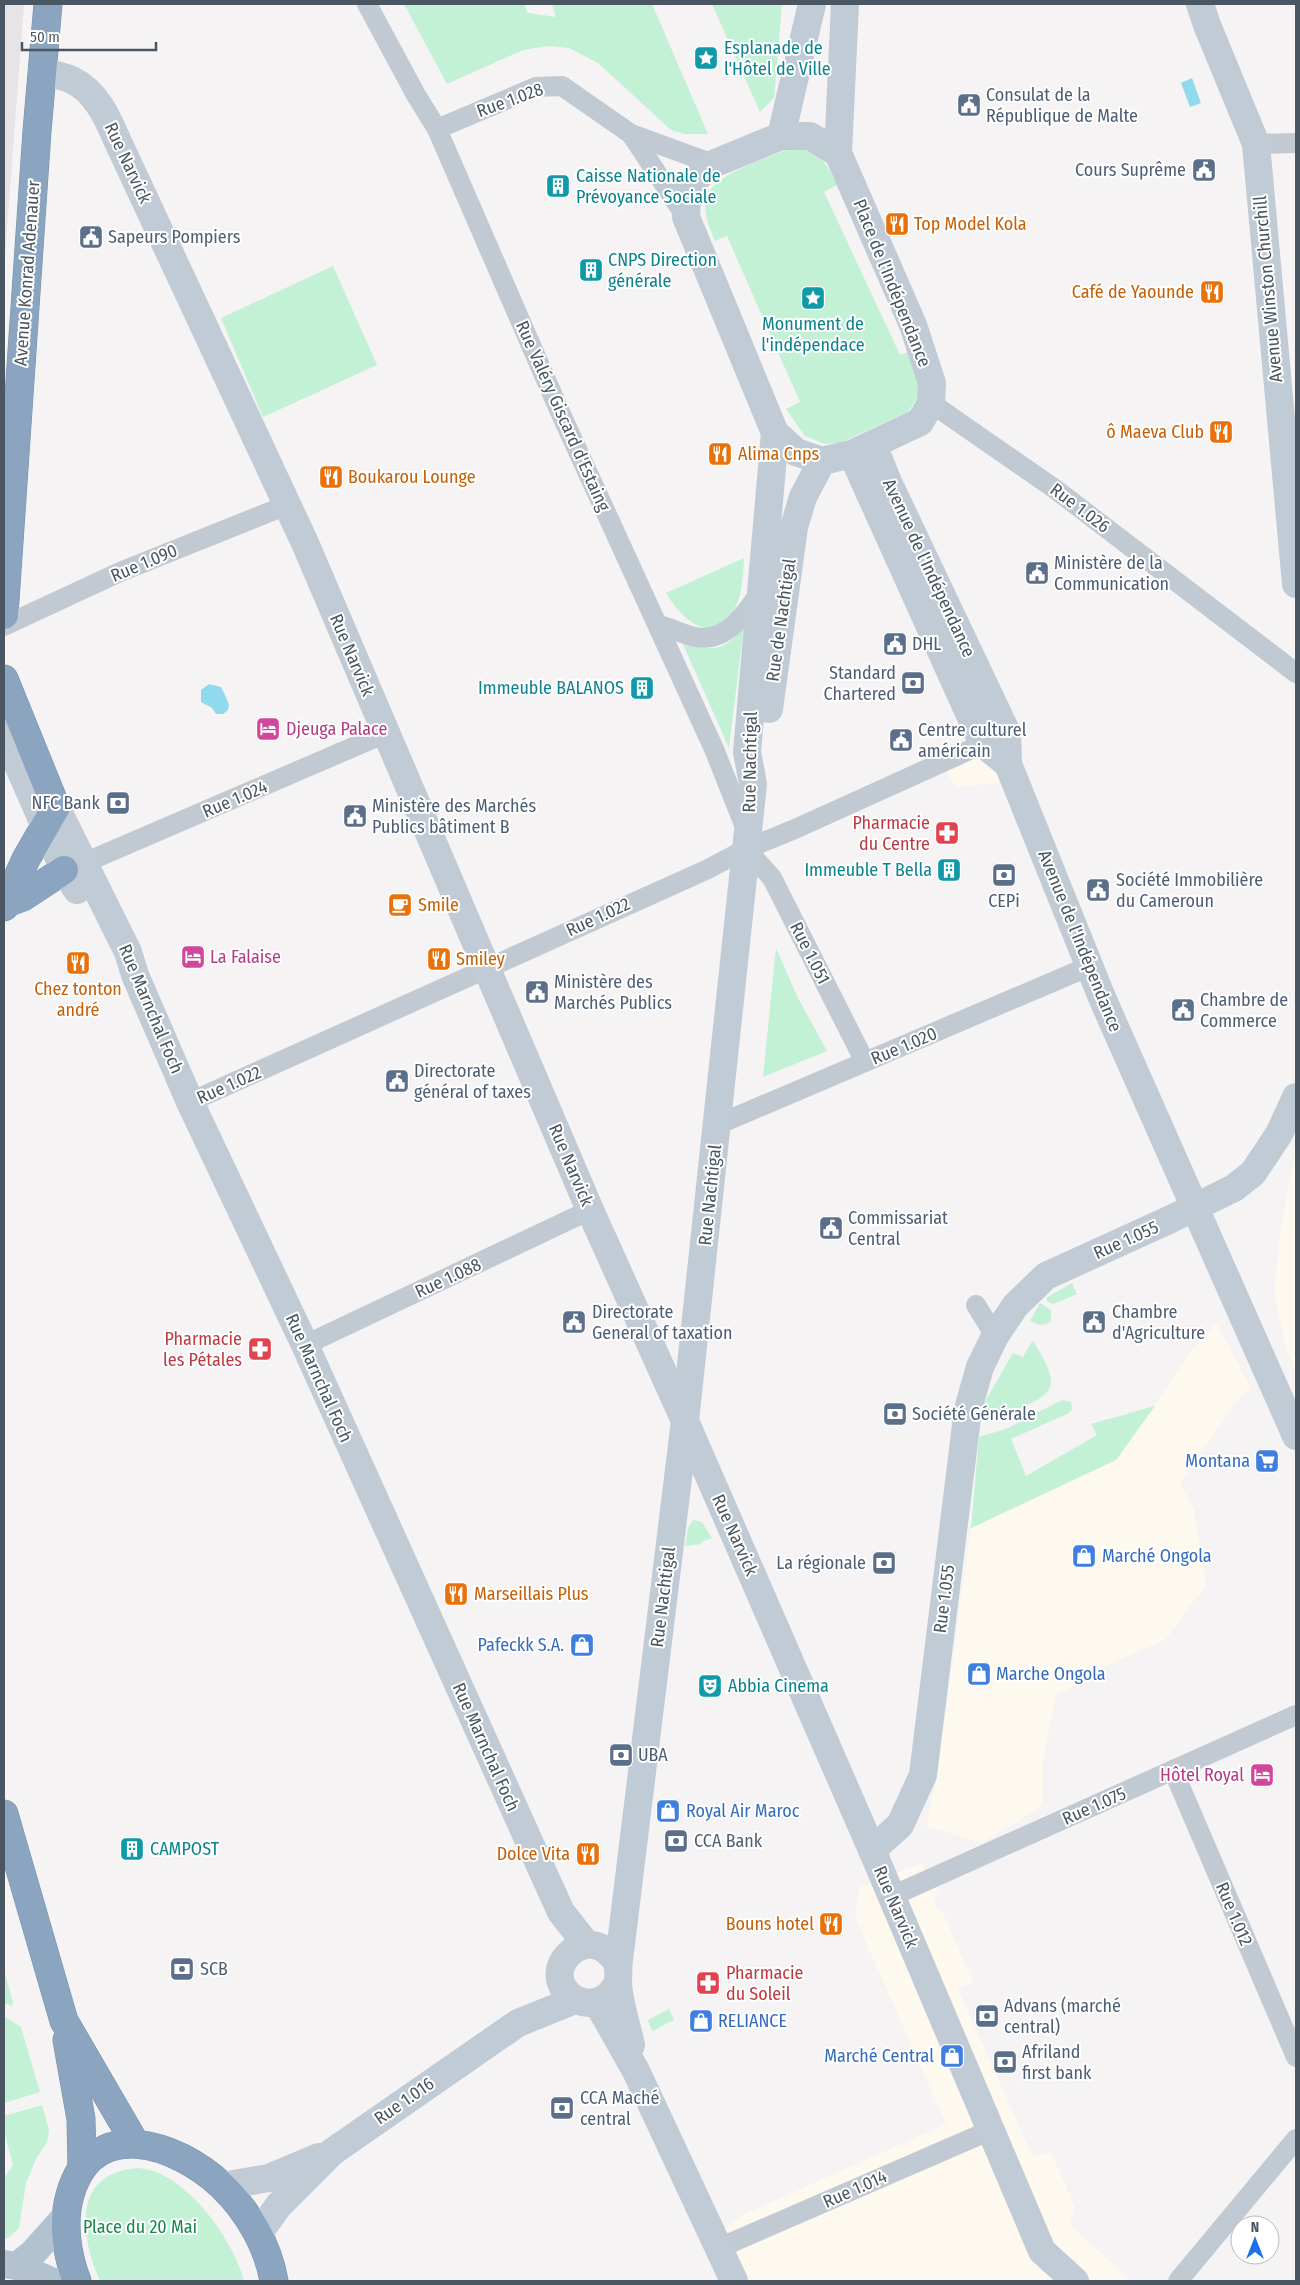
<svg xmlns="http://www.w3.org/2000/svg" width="1300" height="2285" font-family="'Fira Sans Condensed',sans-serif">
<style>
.commercial{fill:#fdf9ef}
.education{fill:#e6e4e5}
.green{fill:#c3f1d5}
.water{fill:#90daee}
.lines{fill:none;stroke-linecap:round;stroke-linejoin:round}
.highway-casing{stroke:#7690ad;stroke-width:29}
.street{stroke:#c1cad2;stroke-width:20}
.secondary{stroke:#c1cbd6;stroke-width:28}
.primary{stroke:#b3c2d1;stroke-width:28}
.highway{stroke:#8ba5c1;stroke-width:28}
.labels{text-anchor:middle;stroke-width:4;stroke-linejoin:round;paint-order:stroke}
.culture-label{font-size:18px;fill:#0d838f;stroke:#fff;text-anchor:start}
.service-label{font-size:18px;fill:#4e5e75;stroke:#fff;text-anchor:start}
.street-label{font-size:18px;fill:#4a5661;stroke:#fff}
.food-label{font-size:18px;fill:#c56008;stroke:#fff;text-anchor:start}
.hotel-label{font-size:18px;fill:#b23c85;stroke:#fff;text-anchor:start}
.health-label{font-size:18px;fill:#be3a42;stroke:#fff;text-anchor:end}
.shop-label{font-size:18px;fill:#366cbe;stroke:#fff;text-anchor:start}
.park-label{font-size:18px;fill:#17864f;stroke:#fff}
</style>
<rect width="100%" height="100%" fill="#f5f3f3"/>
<g class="commercial">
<polygon points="984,748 1006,782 956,787 942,765"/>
<polygon points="1296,1152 1296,1372 1286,1348 1275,1297 1275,1285 1281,1226"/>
<polygon points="1216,1323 1252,1390 1241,1395 1180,1483 1194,1509 1206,1585 1165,1640 1087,1674 1089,1678 1056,1695 1043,1760 1043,1805 982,1843 926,1826 936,1782 971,1528 1116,1460 1191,1352"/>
<polygon points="922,1863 938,1892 934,1898 937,1910 941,1909 973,1982 958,1989 1033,2157 1050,2151 1075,2207 1069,2224 1127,2277 1128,2281 722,2281 703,2247 740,2216 946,2124 855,1917 860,1887"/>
</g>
<polygon class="education" points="4,4 24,4 4,269"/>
<g class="green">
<polygon points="404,4 524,4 528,13 556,17 552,4 652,4 708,134 685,134 671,130 598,63 569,48 548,46 523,50 447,84"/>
<polygon points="712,4 782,4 774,98 760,112"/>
<path d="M791,148c29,2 34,13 46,37l-13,7 76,163 10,-4 10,36 -4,13 -8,12 -68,31 -15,1 -20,-8 -19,-27 14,-7 -73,-166 -12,5c-6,-14 -13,-29 -8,-45 8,-22 63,-39 84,-48z"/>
<polygon points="333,266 377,365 263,417 221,318"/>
<path d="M744,558c-1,14 -1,32 -7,46 -21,45 -53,19 -71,-11z"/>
<path d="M744,626l-15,122 -47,-106c28,10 44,10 62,-16z"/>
<polygon points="776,948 798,998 827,1051 763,1077"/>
<polygon points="1072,1283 1077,1294 1053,1304 1048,1302 1046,1298"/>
<path d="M1040,1303l11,7v11c-8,6 -12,4 -21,0z"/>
<path d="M1033,1340c6,12 19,30 18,43 -2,21 -53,32 -71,36l4,-16 29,-50 10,4z"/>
<polygon points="1062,1400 1071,1402 1072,1409 1069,1413 1011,1439 1026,1476 1097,1435 1091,1424 1155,1406 1116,1460 971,1528 979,1437 1006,1429"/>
<polygon points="693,1520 702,1522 712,1538 701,1542 702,1544 685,1546 688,1528"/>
<polygon points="4,1970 13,2002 12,2006 4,2003"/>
<polygon points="669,2009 674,2020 652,2031 648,2020"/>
<polygon points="4,2016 21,2027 40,2092 4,2103"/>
<polygon points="42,2105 49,2130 47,2142 36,2159 26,2183 19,2228 8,2238 4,2239 4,2178 13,2165 4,2131 4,2116"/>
<path d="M138,2168c47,3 95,71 106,113h-144c-20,-45 -29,-108 38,-113z"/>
</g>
<g class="water">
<polygon points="1192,78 1201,103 1190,107 1181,83"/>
<path d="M209,684l12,3c3,6 6,12 8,18l-1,5 -5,4h-7l-4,-6 -11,-6v-12z"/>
</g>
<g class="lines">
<defs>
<g id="highway">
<polyline points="4,615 37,131 48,4"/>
<polyline points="4,679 56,807 26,859 4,907"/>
<polyline points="4,904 23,897 64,870"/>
<polyline points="4,1814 64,2021 135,2143"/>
<polyline points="67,2040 81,2119 82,2167"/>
<path d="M77,2281c-10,-25 -15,-59 -7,-86 22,-80 107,-52 152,-9 26,25 46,60 52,95"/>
</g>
</defs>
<use href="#highway" class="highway-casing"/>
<g class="street">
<polyline points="367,4 416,95 437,129 560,412 714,749 747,832"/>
<polyline points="437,129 536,87 562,86 631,134 713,164"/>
<polyline points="631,134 686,217"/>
<polyline points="1256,144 1296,143"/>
<polyline points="931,403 1055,489 1296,673"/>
<path d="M659,625c12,3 25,10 37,12 30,6 50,-24 64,-45"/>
<polyline points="4,626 120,572 287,505"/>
<polyline points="746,849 772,878 865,1062"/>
<polyline points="84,863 386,733"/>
<polyline points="190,1102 706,870 746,849 795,829 996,738"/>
<polyline points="717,1125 1090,966"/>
<polyline points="976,1305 995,1336"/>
<polyline points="305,1345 590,1210"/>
<polyline points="1173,1770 1296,2057"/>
<polyline points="892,1896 1296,1715"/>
<polyline points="719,2248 991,2130"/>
<polyline points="1178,2281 1296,2139"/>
</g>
<g class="secondary">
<polyline points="1200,4 1207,25 1256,144 1296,584"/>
<path d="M42,71c10,3 21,5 30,9 25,12 36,39 46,62l187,401 285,667 95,211 187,429 170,401 33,30"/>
<polygon points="781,136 810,136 838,153 913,325 932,383 931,403 920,422 852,454 822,461 796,452 775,433 686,217 688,185 713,164"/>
<polyline points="781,136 812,4"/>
<polyline points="838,153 845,4"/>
<polyline points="873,445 888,482 1007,733 1008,764 1103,1000 1296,1436"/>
<polyline points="852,454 983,744 1008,764"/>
<polyline points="769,709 794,527 803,497 822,461"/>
<polyline points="4,733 64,870 77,890"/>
<polyline points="56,807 128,952 135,975 190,1102 305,1345 561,1912 587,1945"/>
<polyline points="872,1850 900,1825 923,1775 968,1409 980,1367 995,1336 1015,1306 1046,1276 1171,1219 1234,1188 1253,1173 1279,1134 1296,1097"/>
<polyline points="618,1968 685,1421 753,784 747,752 775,433"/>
<path d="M618,1982c-20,43 -74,11 -54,-22 5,-7 10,-12 18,-14 10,-3 20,0 28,8 4,3 6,7 8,12 1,6 0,10 0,15 0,19 9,45 13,64"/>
<polyline points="597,2002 636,2071 734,2281"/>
<polyline points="222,2186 269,2178 319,2157"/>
<polyline points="258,2234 279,2205 332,2152 518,2023 575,2000"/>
</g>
<g class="primary">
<polyline points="4,2264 17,2266 51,2281"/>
<polyline points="17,2266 33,2253 66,2216"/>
</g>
<use href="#highway" class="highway"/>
</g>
<defs>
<symbol id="sight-square" viewBox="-11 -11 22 22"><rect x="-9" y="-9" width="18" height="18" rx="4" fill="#0f9aa8" stroke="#fff"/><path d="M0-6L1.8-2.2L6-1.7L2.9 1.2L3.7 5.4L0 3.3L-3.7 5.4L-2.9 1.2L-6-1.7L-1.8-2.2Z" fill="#fff"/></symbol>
<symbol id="civic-square" viewBox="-11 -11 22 22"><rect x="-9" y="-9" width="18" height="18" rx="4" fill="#5c6f8a" stroke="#fff"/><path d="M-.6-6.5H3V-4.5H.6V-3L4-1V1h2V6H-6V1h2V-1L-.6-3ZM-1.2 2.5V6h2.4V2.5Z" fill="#fff"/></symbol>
<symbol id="building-square" viewBox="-11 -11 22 22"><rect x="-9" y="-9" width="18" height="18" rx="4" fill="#0f9aa8" stroke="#fff"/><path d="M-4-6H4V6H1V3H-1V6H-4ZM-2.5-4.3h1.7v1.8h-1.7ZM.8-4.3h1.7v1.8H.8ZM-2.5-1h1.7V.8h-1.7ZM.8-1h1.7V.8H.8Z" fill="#fff"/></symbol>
<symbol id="restaurant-square" viewBox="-11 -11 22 22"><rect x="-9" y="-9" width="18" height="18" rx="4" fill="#e8710a" stroke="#fff"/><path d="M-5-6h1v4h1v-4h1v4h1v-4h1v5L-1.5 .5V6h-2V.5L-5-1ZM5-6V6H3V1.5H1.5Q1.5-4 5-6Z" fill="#fff"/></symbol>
<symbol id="bank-square" viewBox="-11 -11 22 22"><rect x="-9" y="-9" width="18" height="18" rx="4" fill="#5c6f8a" stroke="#fff"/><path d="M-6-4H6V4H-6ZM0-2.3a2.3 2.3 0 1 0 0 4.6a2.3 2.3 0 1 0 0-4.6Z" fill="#fff"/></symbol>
<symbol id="hotel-square" viewBox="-11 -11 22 22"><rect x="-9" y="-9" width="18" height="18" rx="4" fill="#d1479c" stroke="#fff"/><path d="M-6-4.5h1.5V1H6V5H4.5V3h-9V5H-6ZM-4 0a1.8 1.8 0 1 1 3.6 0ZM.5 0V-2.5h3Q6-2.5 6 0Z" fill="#fff"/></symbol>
<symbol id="pharmacy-square" viewBox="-11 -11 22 22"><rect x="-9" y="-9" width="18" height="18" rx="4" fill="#e0444e" stroke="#fff"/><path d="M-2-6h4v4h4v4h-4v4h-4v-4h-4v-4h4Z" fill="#fff"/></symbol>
<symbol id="cafe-square" viewBox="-11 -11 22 22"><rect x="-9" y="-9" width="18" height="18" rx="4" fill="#e8710a" stroke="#fff"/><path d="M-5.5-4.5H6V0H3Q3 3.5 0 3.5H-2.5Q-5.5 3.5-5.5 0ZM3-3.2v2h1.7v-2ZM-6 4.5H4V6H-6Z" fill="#fff"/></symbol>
<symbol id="supermarket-square" viewBox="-11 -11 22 22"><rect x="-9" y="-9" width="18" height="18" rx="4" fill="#3f7fe0" stroke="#fff"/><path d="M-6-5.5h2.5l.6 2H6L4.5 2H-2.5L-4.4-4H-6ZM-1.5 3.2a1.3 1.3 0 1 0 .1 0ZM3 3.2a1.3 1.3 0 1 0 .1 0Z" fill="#fff"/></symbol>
<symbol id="shop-square" viewBox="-11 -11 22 22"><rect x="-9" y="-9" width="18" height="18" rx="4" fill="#3f7fe0" stroke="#fff"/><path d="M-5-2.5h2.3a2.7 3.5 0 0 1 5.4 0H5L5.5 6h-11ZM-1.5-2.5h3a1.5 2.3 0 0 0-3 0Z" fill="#fff"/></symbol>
<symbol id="theatre-square" viewBox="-11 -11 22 22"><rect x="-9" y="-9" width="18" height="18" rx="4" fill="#0f9aa8" stroke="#fff"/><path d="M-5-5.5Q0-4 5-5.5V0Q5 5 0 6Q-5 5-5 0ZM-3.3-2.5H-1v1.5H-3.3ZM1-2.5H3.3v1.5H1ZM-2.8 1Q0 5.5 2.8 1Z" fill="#fff"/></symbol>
</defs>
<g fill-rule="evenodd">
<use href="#sight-square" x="692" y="44" width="28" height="28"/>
<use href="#civic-square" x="955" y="91" width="28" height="28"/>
<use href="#civic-square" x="1190" y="156" width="28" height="28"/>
<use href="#building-square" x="544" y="172" width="28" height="28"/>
<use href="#restaurant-square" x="883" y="210" width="28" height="28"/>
<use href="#civic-square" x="77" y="223" width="28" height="28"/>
<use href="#building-square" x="577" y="256" width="28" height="28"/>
<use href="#restaurant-square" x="1198" y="278" width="28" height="28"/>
<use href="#sight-square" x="799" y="284" width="28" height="28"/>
<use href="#restaurant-square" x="1207" y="418" width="28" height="28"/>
<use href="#restaurant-square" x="706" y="440" width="28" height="28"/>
<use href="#restaurant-square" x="317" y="463" width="28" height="28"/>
<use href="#civic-square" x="1023" y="559" width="28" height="28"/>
<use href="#civic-square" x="881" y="630" width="28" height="28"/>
<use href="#bank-square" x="899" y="669" width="28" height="28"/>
<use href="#building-square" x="628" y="674" width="28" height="28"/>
<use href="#hotel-square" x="254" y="715" width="28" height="28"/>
<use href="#civic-square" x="887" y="726" width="28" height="28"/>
<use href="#bank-square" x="104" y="789" width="28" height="28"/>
<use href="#civic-square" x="341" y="802" width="28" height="28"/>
<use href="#pharmacy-square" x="933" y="819" width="28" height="28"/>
<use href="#building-square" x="935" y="856" width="28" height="28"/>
<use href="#bank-square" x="990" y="861" width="28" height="28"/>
<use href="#civic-square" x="1084" y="876" width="28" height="28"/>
<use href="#cafe-square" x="386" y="891" width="28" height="28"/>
<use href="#hotel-square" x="179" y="943" width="28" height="28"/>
<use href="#restaurant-square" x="425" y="945" width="28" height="28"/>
<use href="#restaurant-square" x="64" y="949" width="28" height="28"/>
<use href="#civic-square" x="523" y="978" width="28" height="28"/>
<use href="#civic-square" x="1169" y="996" width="28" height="28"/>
<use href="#civic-square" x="383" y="1067" width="28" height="28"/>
<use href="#civic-square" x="817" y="1214" width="28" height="28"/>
<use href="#civic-square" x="560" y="1308" width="28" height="28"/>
<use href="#civic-square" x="1080" y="1308" width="28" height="28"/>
<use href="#pharmacy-square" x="246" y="1335" width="28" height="28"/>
<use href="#bank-square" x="881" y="1400" width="28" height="28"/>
<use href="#supermarket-square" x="1253" y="1447" width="28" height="28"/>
<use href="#shop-square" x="1070" y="1542" width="28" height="28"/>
<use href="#bank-square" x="870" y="1549" width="28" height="28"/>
<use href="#restaurant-square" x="442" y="1580" width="28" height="28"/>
<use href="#shop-square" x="568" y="1631" width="28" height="28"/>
<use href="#shop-square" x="965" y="1660" width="28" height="28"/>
<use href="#theatre-square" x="696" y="1672" width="28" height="28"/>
<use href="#bank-square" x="607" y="1741" width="28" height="28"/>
<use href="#hotel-square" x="1248" y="1761" width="28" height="28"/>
<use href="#shop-square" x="654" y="1797" width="28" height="28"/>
<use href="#bank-square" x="662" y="1827" width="28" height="28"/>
<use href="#building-square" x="118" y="1835" width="28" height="28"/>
<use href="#restaurant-square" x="574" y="1840" width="28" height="28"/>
<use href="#restaurant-square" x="817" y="1910" width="28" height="28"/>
<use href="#bank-square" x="168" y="1955" width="28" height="28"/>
<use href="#pharmacy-square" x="694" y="1969" width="28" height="28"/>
<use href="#bank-square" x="973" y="2002" width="28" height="28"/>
<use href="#shop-square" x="687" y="2007" width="28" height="28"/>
<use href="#shop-square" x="938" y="2042" width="28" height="28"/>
<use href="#bank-square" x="991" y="2048" width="28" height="28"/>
<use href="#bank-square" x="548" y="2094" width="28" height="28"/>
</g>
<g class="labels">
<g class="culture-label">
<text x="724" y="54">Esplanade de<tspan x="724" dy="21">l'Hôtel de Ville</tspan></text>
<text x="576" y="182">Caisse Nationale de<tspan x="576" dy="21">Prévoyance Sociale</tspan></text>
<text x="608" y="266">CNPS Direction<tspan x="608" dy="21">générale</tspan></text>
<text x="813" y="330" text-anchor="middle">Monument de<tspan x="813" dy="21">l'indépendace</tspan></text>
<text x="624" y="694" text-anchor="end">Immeuble BALANOS</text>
<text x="932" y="876" text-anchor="end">Immeuble T Bella</text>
<text x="728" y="1692">Abbia Cinema</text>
<text x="150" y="1855">CAMPOST</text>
</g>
<g class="service-label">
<text x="986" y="101">Consulat de la<tspan x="986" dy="21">République de Malte</tspan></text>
<text x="1186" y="176" text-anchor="end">Cours Suprême</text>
<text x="108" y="243">Sapeurs Pompiers</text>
<text x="1054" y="569">Ministère de la<tspan x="1054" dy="21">Communication</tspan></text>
<text x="912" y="650">DHL</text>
<text x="896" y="679" text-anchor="end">Standard<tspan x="896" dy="21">Chartered</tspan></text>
<text x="918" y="736">Centre culturel<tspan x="918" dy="21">américain</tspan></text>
<text x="100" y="809" text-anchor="end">NFC Bank</text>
<text x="372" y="812">Ministère des Marchés<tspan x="372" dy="21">Publics bâtiment B</tspan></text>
<text x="1116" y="886">Société Immobilière<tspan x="1116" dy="21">du Cameroun</tspan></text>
<text x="1004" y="907" text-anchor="middle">CEPi</text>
<text x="554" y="988">Ministère des<tspan x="554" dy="21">Marchés Publics</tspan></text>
<text x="1200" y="1006">Chambre de<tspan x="1200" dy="21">Commerce</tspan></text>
<text x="414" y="1077">Directorate<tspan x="414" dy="21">général of taxes</tspan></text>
<text x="848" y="1224">Commissariat<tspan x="848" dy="21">Central</tspan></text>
<text x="592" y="1318">Directorate<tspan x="592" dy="21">General of taxation</tspan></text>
<text x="1112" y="1318">Chambre<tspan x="1112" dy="21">d'Agriculture</tspan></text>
<text x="912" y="1420">Société Générale</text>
<text x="866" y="1569" text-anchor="end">La régionale</text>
<text x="638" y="1761">UBA</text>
<text x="694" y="1847">CCA Bank</text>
<text x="200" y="1975">SCB</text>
<text x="1004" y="2012">Advans (marché<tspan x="1004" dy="21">central)</tspan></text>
<text x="1022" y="2058">Afriland<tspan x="1022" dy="21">first bank</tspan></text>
<text x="580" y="2104">CCA Maché<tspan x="580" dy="21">central</tspan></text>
</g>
<g class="street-label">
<text transform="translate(510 100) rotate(-20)" y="6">Rue 1.028</text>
<text transform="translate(128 163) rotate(65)" y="6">Rue Narvick</text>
<text transform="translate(27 273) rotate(-86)" y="6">Avenue Konrad Adenauer</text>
<text transform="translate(892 283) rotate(68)" y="6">Place de l'Indépendance</text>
<text transform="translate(1268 289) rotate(-95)" y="6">Avenue Winston Churchill</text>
<text transform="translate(563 416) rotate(66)" y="6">Rue Valéry Giscard d'Estaing</text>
<text transform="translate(1080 508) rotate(37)" y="6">Rue 1.026</text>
<text transform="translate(144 563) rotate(-23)" y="6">Rue 1.090</text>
<text transform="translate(929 568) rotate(65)" y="6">Avenue de l'Indépendance</text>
<text transform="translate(781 620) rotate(-82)" y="6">Rue de Nachtigal</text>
<text transform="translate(352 655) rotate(67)" y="6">Rue Narvick</text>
<text transform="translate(750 762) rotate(-89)" y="6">Rue Nachtigal</text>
<text transform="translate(235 799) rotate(-23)" y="6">Rue 1.024</text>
<text transform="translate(598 917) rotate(-25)" y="6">Rue 1.022</text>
<text transform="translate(1080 941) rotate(68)" y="6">Avenue de l'Indépendance</text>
<text transform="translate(810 953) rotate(63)" y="6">Rue 1.051</text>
<text transform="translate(151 1009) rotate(67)" y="6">Rue Marnchal Foch</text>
<text transform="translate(904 1046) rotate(-23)" y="6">Rue 1.020</text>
<text transform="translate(229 1085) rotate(-24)" y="6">Rue 1.022</text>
<text transform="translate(571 1165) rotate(67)" y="6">Rue Narvick</text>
<text transform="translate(710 1195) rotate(-84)" y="6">Rue Nachtigal</text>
<text transform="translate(1126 1240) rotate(-24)" y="6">Rue 1.055</text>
<text transform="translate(448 1278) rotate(-25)" y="6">Rue 1.088</text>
<text transform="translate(319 1378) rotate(66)" y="6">Rue Marnchal Foch</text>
<text transform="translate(735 1535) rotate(66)" y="6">Rue Narvick</text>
<text transform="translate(663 1597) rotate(-83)" y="6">Rue Nachtigal</text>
<text transform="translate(944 1599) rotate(-83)" y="6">Rue 1.055</text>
<text transform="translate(486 1747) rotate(66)" y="6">Rue Marnchal Foch</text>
<text transform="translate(1094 1806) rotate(-24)" y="6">Rue 1.075</text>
<text transform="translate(896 1907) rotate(67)" y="6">Rue Narvick</text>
<text transform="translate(1234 1914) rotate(67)" y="6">Rue 1.012</text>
<text transform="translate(404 2101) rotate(-35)" y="6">Rue 1.016</text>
<text transform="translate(855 2189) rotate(-24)" y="6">Rue 1.014</text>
</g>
<g class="food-label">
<text x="914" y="230">Top Model Kola</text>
<text x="1194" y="298" text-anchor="end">Café de Yaounde</text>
<text x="1204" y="438" text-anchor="end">ô Maeva Club</text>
<text x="738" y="460">Alima Cnps</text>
<text x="348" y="483">Boukarou Lounge</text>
<text x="418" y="911">Smile</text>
<text x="456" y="965">Smiley</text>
<text x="78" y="995" text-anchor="middle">Chez tonton<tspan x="78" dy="21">andré</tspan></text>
<text x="474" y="1600">Marseillais Plus</text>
<text x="570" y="1860" text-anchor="end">Dolce Vita</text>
<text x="814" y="1930" text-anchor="end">Bouns hotel</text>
</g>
<g class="hotel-label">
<text x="286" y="735">Djeuga Palace</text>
<text x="210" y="963">La Falaise</text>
<text x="1244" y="1781" text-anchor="end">Hôtel Royal</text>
</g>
<g class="health-label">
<text x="930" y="829">Pharmacie<tspan x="930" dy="21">du Centre</tspan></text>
<text x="242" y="1345">Pharmacie<tspan x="242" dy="21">les Pétales</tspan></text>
<text x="726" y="1979" text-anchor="start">Pharmacie<tspan x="726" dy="21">du Soleil</tspan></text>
</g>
<g class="shop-label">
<text x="1250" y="1467" text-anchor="end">Montana</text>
<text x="1102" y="1562">Marché Ongola</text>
<text x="564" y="1651" text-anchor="end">Pafeckk S.A.</text>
<text x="996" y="1680">Marche Ongola</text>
<text x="686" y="1817">Royal Air Maroc</text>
<text x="718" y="2027">RELIANCE</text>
<text x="934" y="2062" text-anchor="end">Marché Central</text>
</g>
<g class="park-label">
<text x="140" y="2233">Place du 20 Mai</text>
</g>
</g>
<rect width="1300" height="2285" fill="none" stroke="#4a5661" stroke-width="10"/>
<g transform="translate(1255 2240)"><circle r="24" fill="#ffffff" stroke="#b7bbc0"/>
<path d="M0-4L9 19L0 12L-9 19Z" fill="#1a73e8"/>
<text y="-8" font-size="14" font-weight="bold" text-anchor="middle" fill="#4a5661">N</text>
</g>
<path d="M22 42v8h134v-8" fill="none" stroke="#4a5661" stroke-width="2.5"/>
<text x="30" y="42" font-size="15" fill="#4a5661" stroke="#ffffff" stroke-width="4" paint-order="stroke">50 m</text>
</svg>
